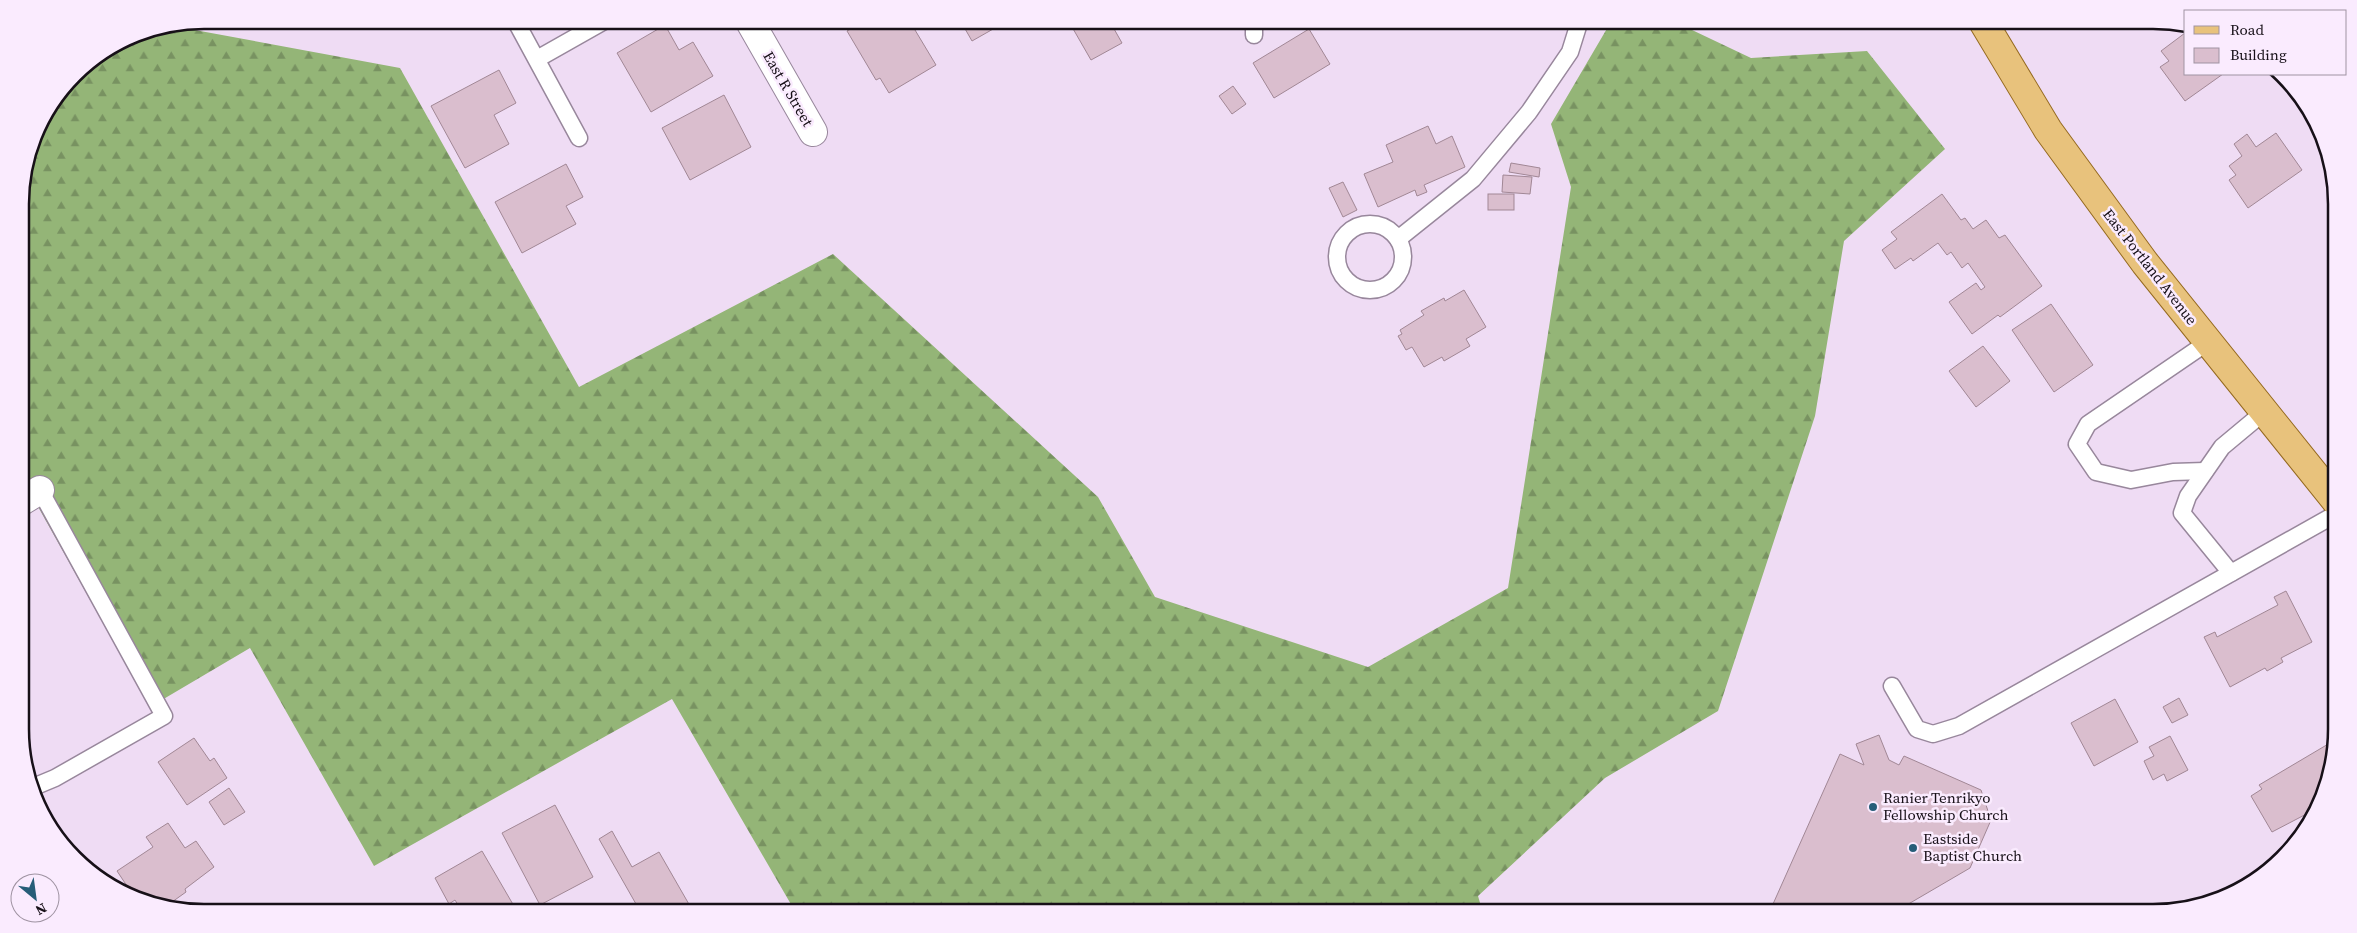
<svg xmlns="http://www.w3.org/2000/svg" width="2357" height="933" font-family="'Source Serif 4',serif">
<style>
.forest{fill:url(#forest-firs)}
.building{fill:#dabece;stroke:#a18795}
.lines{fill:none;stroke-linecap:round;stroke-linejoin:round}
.lane-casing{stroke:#98879c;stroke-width:19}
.street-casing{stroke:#98879c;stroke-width:30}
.primary-casing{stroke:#956a20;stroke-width:30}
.lane{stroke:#fff;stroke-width:16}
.street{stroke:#fff;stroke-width:28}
.primary{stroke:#e8c27c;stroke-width:28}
.poi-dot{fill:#265d78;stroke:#faebfe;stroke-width:2}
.labels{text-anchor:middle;stroke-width:5;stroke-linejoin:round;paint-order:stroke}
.street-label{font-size:15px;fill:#171018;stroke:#faebfe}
.poi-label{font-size:15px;fill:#171018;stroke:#faebfe;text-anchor:start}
.rim{fill:none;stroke:#171018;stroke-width:2.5}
</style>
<defs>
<pattern id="forest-firs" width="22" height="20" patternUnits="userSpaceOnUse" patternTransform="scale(1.25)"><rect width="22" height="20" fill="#94b577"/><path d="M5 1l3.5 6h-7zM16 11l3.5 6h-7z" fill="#789261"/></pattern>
</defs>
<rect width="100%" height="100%" fill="#efdcf4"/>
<polygon class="forest" points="1612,20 1671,20 1751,58 1867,51 1945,149 1844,241 1815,416 1718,711 1605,778 1478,896 1483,913 796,913 672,699 374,866 250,648 150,707 22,478 20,192 39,123 82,66 134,34 173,26 400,68 579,387 833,254 1098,497 1155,597 1368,667 1508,588 1571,187 1551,124"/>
<g class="building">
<polygon points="867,20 899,20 901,23 909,20 936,65 889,93 880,78 876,80 847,31"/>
<polygon points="960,20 1009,20 972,41"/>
<polygon points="1068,20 1109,20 1122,43 1091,60"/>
<polygon points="665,25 679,50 693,42 713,76 651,112 617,53"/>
<polygon points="1309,29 1330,64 1274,98 1253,63"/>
<polygon points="2185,33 2186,74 2223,74 2185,101 2160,67 2169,61 2161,51"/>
<polygon points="499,70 516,103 494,115 509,144 465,168 431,106"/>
<polygon points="1233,86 1246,104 1232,114 1219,96"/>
<polygon points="724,95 751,147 690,180 662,128"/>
<polygon points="1428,126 1436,144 1452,136 1465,167 1424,185 1427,192 1417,196 1415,190 1378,207 1364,174 1393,162 1386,145"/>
<polygon points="2276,133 2302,170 2248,208 2229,180 2236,175 2229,166 2242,156 2234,144 2247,134 2256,147"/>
<polygon points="1511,163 1540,168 1539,177 1509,172"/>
<polygon points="566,164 583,197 566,206 576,224 522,253 495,202"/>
<polygon points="1503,175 1532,177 1530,194 1502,192"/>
<polygon points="1343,182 1357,210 1343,217 1329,188"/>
<rect x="1488" y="194" width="26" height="16"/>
<polygon points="1942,194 1961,220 1965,218 1973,229 1986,220 1999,238 2005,235 2042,286 2000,317 1998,315 1972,334 1949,302 1976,283 1981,290 1985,287 1968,263 1962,268 1951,252 1947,255 1938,243 1913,261 1911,258 1895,269 1882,250 1897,239 1891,232"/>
<polygon points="1464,290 1486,327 1466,339 1470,346 1444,361 1442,357 1424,367 1412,347 1406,350 1398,336 1402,334 1400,330 1424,315 1421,311 1444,298 1445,301"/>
<polygon points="2336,298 2336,314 2329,303"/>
<polygon points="2051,304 2093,365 2054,392 2012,330"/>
<polygon points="1983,346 2010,381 1976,407 1949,371"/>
<polygon points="2286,591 2312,642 2281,658 2283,662 2267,671 2265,668 2230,687 2204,637 2215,632 2217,637 2278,605 2274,597"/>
<polygon points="2179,698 2188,715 2172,723 2163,707"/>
<polygon points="2115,699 2138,742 2094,766 2071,723"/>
<polygon points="1879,735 1889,760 1899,765 1904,756 1981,790 1991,820 1970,868 1893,913 1769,913 1840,754 1864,765 1856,744"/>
<polygon points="2170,736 2188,770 2167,781 2164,774 2153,780 2144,761 2154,756 2149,747"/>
<polygon points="194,738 210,761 214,758 227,778 187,805 158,762"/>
<polygon points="2335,740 2327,789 2316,809 2272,832 2251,796 2262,789 2259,785"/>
<polygon points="229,788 245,812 224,825 209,802"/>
<polygon points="555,805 593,877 540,905 502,833"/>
<polygon points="168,823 185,848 196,841 214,867 185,889 186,892 165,907 145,903 143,899 140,901 135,898 117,871 153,847 146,837"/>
<polygon points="612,831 632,867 659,852 694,913 630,913 628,909 636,904 599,839"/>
<polygon points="482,851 518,913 463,913 455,900 449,904 435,878"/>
<polygon points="416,904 420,913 399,913"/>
<polygon points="393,906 397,913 381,913"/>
</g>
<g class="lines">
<defs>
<g id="lane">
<polyline points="515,20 579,138"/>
<polyline points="1254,35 1254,20"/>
<polyline points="537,59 606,20"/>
<circle cx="1370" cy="257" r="33"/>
<polyline points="1398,239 1473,179 1529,112 1570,52 1580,20"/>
<polyline points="2205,471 2173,472 2131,480 2096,472 2077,444 2088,424 2208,342"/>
<polyline points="2231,573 2182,513 2188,496 2222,447 2264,412"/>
<polyline points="1892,686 1917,729 1933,734 1959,726 2336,514"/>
<polyline points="31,788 55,778 164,716 40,490"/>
</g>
<g id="street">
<polyline points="749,20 813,132"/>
<polyline points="22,501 40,490"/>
</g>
<polyline id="primary" points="1982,20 2048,130 2145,263 2336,501"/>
</defs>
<use href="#lane" class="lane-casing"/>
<use href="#street" class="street-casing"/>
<use href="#primary" class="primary-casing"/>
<use href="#lane" class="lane"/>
<use href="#street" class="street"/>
<use href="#primary" class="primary"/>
</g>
<g class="poi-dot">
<circle cx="1873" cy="807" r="5"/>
<circle cx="1913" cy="848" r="5"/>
</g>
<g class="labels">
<g class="street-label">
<text transform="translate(788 89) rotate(60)" y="5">East R Street</text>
<text transform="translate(2150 267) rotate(52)" y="5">East Portland Avenue</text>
</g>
<g class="poi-label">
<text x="1883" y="803">Ranier Tenrikyo<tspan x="1883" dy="17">Fellowship Church</tspan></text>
<text x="1923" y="844">Eastside<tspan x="1923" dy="17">Baptist Church</tspan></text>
</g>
</g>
<path d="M0 0H2357V933H0ZM204 29H2153A175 175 0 0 1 2328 204V729A175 175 0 0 1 2153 904H204A175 175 0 0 1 29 729V204A175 175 0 0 1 204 29Z" fill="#faebfe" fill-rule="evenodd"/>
<path class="rim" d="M204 29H2153A175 175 0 0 1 2328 204V729A175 175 0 0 1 2153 904H204A175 175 0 0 1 29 729V204A175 175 0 0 1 204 29Z"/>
<rect x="2184" y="10" width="162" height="65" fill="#faebfe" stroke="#9f93a2"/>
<rect x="2194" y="26" width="25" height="8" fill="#e8c27c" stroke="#9f93a2"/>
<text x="2230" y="35" font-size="15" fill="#171018">Road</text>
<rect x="2194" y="48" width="25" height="15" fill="#dabece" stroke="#9f93a2"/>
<text x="2230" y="60" font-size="15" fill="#171018">Building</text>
<g transform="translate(35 898) rotate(151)"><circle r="24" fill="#faebfe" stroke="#9f93a2"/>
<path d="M0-4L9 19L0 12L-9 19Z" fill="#265d78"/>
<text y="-8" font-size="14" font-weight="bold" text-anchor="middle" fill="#171018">N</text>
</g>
</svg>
